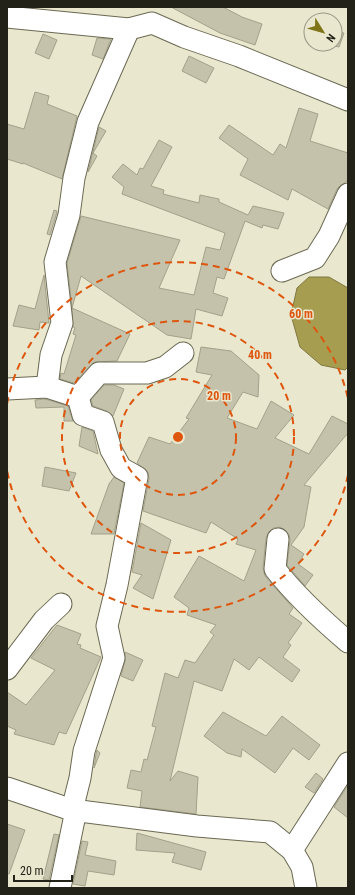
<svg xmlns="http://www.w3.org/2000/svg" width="355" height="895" font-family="'Roboto Condensed',sans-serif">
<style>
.water{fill:#a69d51;stroke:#7f7840}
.building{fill:#c4c2aa;stroke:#a3a189}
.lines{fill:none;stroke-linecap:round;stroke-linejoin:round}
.minor-casing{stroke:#6b6953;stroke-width:23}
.minor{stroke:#fff;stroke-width:21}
.ring{fill:none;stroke:#de560d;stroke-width:2;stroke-dasharray:7 5}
.centre{fill:#de560d;stroke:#e9e7ce;stroke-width:2}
.ring-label{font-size:12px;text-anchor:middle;font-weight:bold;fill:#de560d;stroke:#e9e7ce;stroke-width:3;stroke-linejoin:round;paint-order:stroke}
</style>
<rect width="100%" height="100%" fill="#e9e7ce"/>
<polygon class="water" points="309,277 329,277 348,288 348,367 345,370 321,365 300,347 291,315 297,288"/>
<g class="building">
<polygon points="171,7 223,7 242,17 262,24 255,45 220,33"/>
<polygon points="335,31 344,33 339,47 328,44 335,44"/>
<polygon points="43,34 57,40 49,59 35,53"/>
<polygon points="97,38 111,39 103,59 92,55"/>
<polygon points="189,56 214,68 206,83 182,71"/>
<polygon points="35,92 49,96 47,104 77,116 62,179 23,163 23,164 7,159 7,124 24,129"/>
<polygon points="299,108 318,114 310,141 348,153 348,180 337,189 328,209 292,189 288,200 240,175 248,159 219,138 229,125 273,155 280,144 286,148"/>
<polygon points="99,127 106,131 93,153 97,156 88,172"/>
<polygon points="159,140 172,147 151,186 164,190 163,194 199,203 200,195 219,199 219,202 248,215 253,206 284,213 278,229 263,225 262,228 245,221 224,279 217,277 213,293 228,298 222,316 196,309 191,339 167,335 81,276 72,308 67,263 81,216 180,240 159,288 194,295 206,247 220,250 225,233 122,194 124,187 112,177 123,164 137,175 140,168 143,169"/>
<polygon points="54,210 57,211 57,212 50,235 47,234"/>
<polygon points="44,275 49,323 40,322 39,330 13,326 19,305 35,309"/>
<polygon points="72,308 130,334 117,361 94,362 74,383 60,379 61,373 64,374 76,335 73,334 75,328 73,327"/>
<polygon points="201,347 231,351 259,375 258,397 243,392 227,418 257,429 271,401 294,415 275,438 309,454 332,416 348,424 348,433 304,485 311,487 304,527 291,545 304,554 298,564 313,575 305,586 287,565 290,540 289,534 285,530 280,527 273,528 269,532 266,538 263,568 265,576 293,608 289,614 302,623 288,643 291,645 283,657 300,670 292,682 259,657 249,670 234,659 222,691 194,681 170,781 178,771 198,777 196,814 140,807 142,791 127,788 131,770 141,772 144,759 147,760 156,727 152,726 165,673 178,678 185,660 195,663 214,635 210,632 216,625 187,615 189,608 174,597 199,556 244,581 256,550 236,544 238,539 211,522 206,533 143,511 149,479 148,472 137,463 149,437 170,444 189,419 186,418 212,375 196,372"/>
<polygon points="104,385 114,385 124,389 113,416 107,411 93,406 91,400"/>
<polygon points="45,399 68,406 73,421 64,421 64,407 36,408 35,400"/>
<polygon points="82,427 93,431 98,454 79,446"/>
<polygon points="45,467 76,473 69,491 42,486"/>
<polygon points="114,477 124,483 114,534 91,534 109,484"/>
<polygon points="141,523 171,540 153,599 133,588 142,575 132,572"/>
<polygon points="57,625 81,634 77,644 81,645 80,648 101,657 66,734 59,732 54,745 14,734 16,730 7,726 7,692 26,705 55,670 31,658"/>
<polygon points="125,652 143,660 133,681 121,676 125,661"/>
<polygon points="223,712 266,736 282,716 320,745 309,760 293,748 275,773 242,749 241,757 227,753 204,736"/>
<polygon points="97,750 100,753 94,768 96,754"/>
<polygon points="316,773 323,779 314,793 305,787"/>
<polygon points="348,785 348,818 334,807"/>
<polygon points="7,824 25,830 9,874 7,874"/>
<polygon points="137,833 206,852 201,870 172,862 175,853 136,850"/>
<polygon points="54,834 59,835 49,880 43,879"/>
<polygon points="82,841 88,842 85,855 116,861 114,875 88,871 85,886 73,884"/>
</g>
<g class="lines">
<defs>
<g id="minor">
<polyline points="7,17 129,29 152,23 184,37 239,56 348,100"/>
<polyline points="282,271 315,258 329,236 348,194"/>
<polyline points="47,387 51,355 62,323 55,262 69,215 74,178 88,122 129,29"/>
<polyline points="7,389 47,387 78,397 99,373 147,373 165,367 183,353"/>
<path d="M278,539l-3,30c21,27 46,50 73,73"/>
<polyline points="7,669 44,620 61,604"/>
<polyline points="7,788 72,810 197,826 270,832 292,850 302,867 306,888"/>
<polyline points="72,810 80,778 84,751 114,658 107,626 117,585 137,477 121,468 111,450 103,422 83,415 78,397"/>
<polyline points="292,850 348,763"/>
<polyline points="60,888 76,810"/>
</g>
</defs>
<use href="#minor" class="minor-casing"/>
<use href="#minor" class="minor"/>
</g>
<g class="ring">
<circle cx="178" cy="437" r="58"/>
<circle cx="178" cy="437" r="116"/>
<path d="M348 475A174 174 0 0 1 7 470M7 404A174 174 0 0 1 348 399"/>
</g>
<circle cx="178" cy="437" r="6" class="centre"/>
<g class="ring-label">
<text x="301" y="318">60 m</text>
<text x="260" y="359">40 m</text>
<text x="219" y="400">20 m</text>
</g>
<rect width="355" height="895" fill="none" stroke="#232219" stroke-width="16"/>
<g transform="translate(323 32) rotate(127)"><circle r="19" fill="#e9e7ce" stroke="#9a9886"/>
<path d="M0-3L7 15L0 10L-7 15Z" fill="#7f7417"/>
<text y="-6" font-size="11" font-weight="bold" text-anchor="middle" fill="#232219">N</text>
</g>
<path d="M14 875v6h58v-6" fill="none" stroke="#232219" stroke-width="2"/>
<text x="20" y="875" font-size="12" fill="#232219" stroke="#e9e7ce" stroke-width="3" paint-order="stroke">20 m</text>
</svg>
